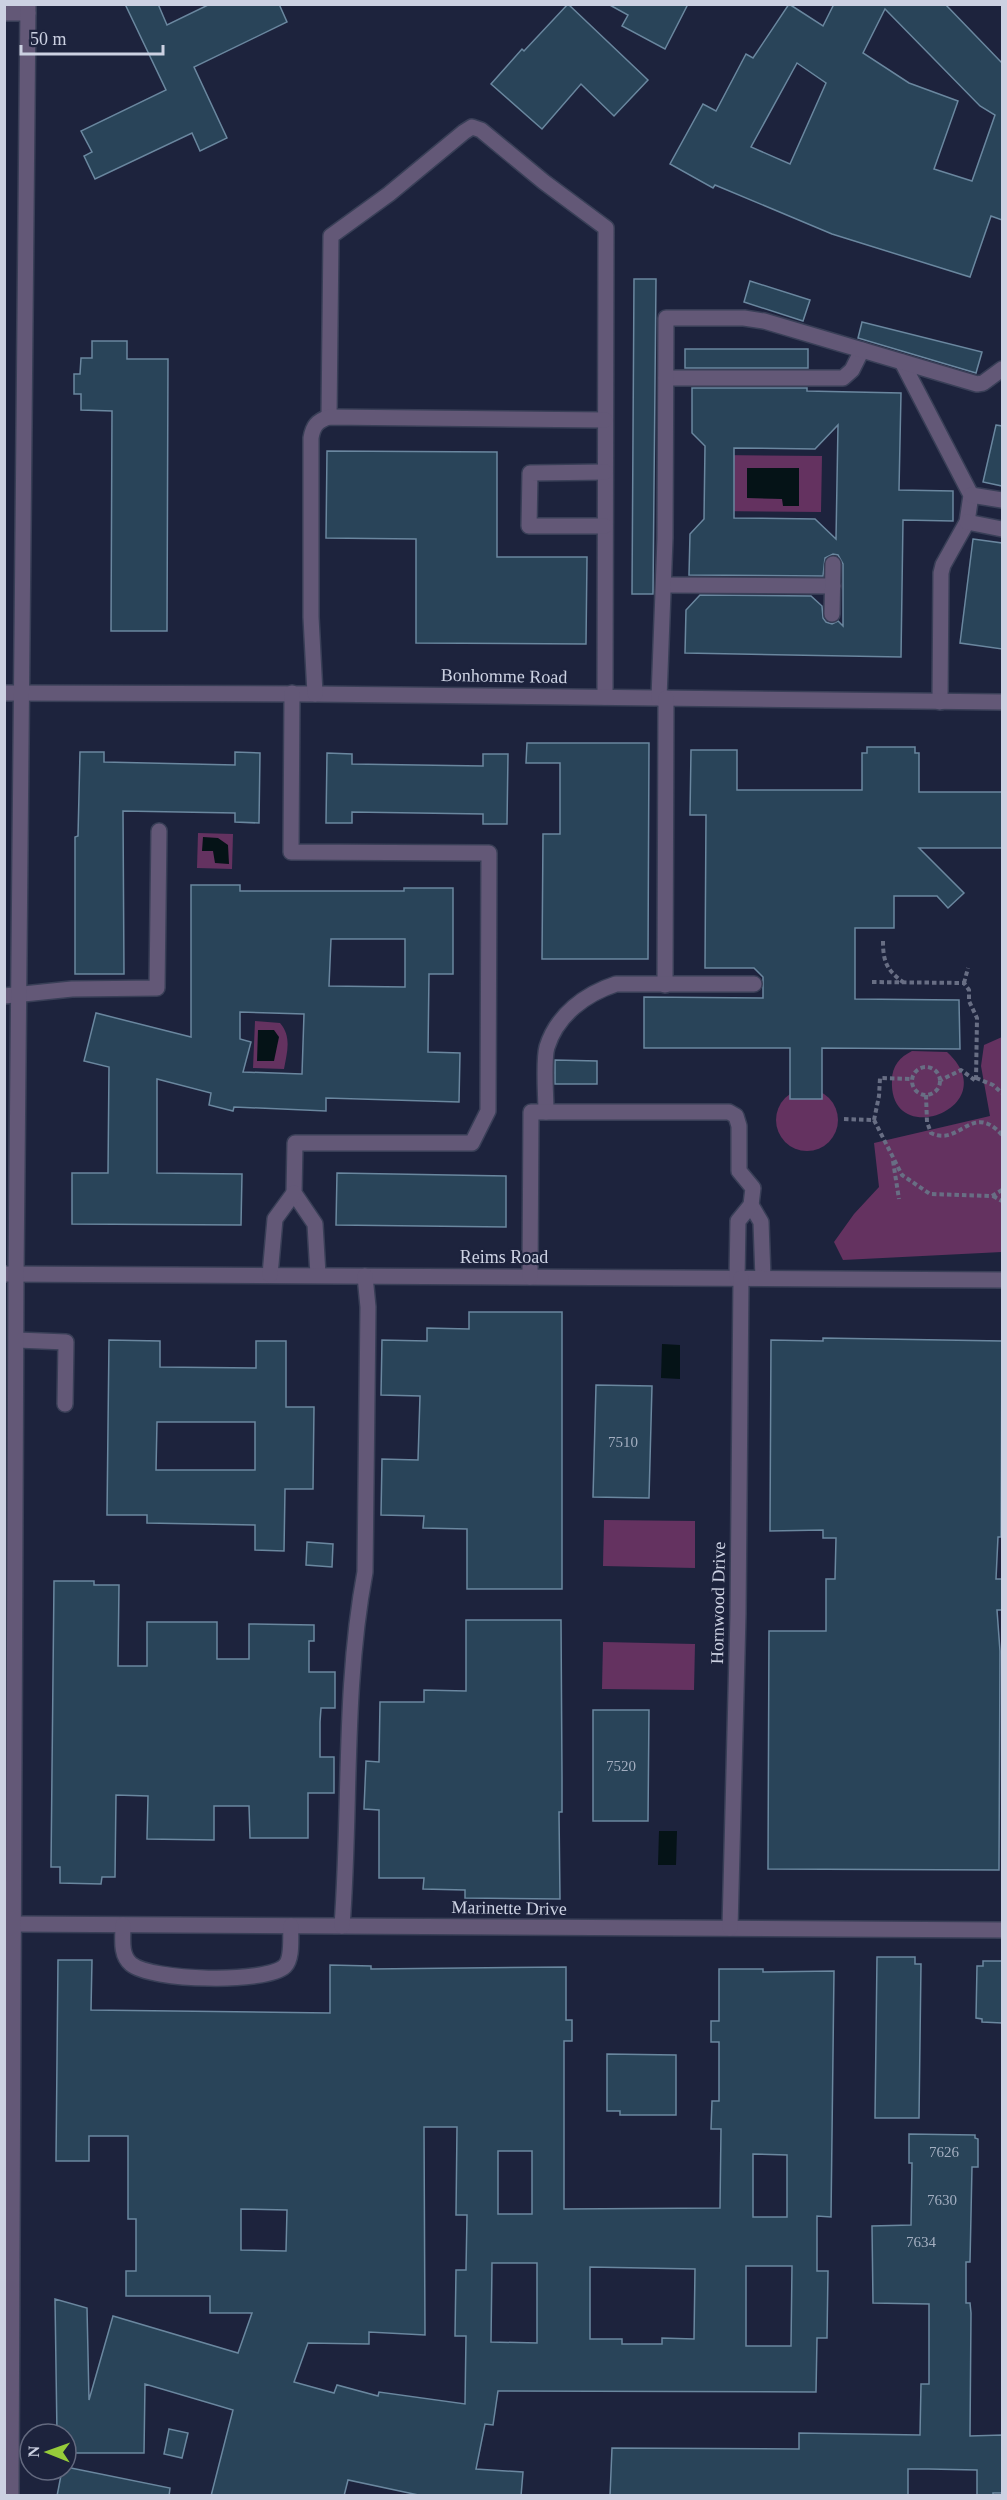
<svg xmlns="http://www.w3.org/2000/svg" width="1007" height="2500" font-family="Georgia,serif">
<style>
.green{fill:#643260}
.water{fill:#051317}
.building{fill:#294459;stroke:#6a879f;stroke-width:1.5;fill-rule:evenodd}
.lines{fill:none;stroke-linecap:round;stroke-linejoin:round}
.minor-casing{stroke:#393f57;stroke-width:18}
.path{stroke:#686e84;stroke-width:4;stroke-dasharray:4.5 3;stroke-linecap:butt}
.minor{stroke:#635877;stroke-width:15}
.labels{text-anchor:middle;stroke-width:4.5;stroke-linejoin:round;paint-order:stroke}
.number-label{font-size:15px;fill:#a3aec0}
.street-label{font-size:18px;fill:#ccd1e2;stroke:#1d233d}
</style>
<rect width="100%" height="100%" fill="#1d233d"/>
<g class="green">
<polygon points="718,455 822,456 821,512 714,511 704,501 705,467 718,466"/>
<polygon points="198,833 233,834 232,869 197,868"/>
<path d="M255,1021l25,2c12,14 7,29 4,46l-31,-1z"/>
<polygon points="1002,1037 1002,1252 843,1260 834,1242 854,1214 879,1187 874,1143 990,1116 981,1066 984,1045"/>
<path d="M912,1051l35,1c60,55 -59,100 -55,28 0,-14 8,-23 20,-29z"/>
<circle cx="807" cy="1120" r="31"/>
<polygon points="604,1520 695,1521 695,1568 603,1566"/>
<polygon points="603,1642 695,1644 694,1690 602,1689"/>
</g>
<g class="water">
<polygon points="747,468 799,468 799,506 783,506 782,499 747,498"/>
<polygon points="203,837 218,838 228,845 229,864 215,863 213,851 202,851"/>
<polygon points="258,1030 274,1030 279,1037 274,1061 257,1061"/>
<polygon points="662,1344 680,1345 680,1379 661,1378"/>
<polygon points="659,1831 677,1831 676,1865 658,1865"/>
</g>
<g class="building">
<polygon points="125,4 158,4 167,25 210,4 279,4 287,22 194,67 227,138 200,151 192,133 95,179 84,156 92,152 81,131 166,90"/>
<polygon points="568,4 648,80 614,116 581,84 542,129 491,84 522,49 524,51"/>
<polygon points="608,4 688,4 665,49 622,26 628,15"/>
<path d="M789,4l34,22 11,-22h111l57,59v157l-11,-4 -21,61 -138,-43 -117,-49 -2,3 -43,-24 33,-60 13,7 30,-57 7,4zM885,9l95,97 15,9 -23,66 -38,-12 24,-68 -49,-18 -46,-30zM797,63l29,20 -36,81 -39,-17z"/>
<polygon points="634,279 656,279 653,594 632,594"/>
<polygon points="750,281 810,300 803,321 744,302"/>
<polygon points="862,322 982,352 976,373 858,338"/>
<polygon points="92,341 127,341 127,359 168,359 167,631 111,631 112,411 81,410 81,394 74,394 74,374 80,374 81,358 92,358"/>
<rect x="685" y="349" width="123" height="19"/>
<path d="M692,388h115v3l94,2 -2,97 54,1v30l-50,-1 -2,137 -216,-4 1,-43 14,-15 111,1 11,10 1,12 3,4 6,2 6,-3 5,5v-62l-5,-9 -5,-1 -8,4 -2,18 -134,-1 1,-41 14,-15 1,-73 -13,-13zM838,425l-2,114 -21,-20 -81,-1v-70l81,1z"/>
<polygon points="996,425 1002,426 1002,486 983,482"/>
<polygon points="327,451 497,452 497,557 587,557 586,644 416,643 416,539 326,538"/>
<polygon points="973,539 1002,543 1002,649 960,643"/>
<polygon points="527,743 649,743 648,959 542,959 543,834 560,834 560,763 526,763"/>
<polygon points="867,747 915,747 915,753 919,753 919,792 1002,792 1002,848 919,848 964,893 948,908 937,896 894,896 894,928 855,928 855,999 959,1000 960,1049 822,1048 822,1099 790,1099 790,1048 644,1048 644,997 763,998 763,977 754,968 705,968 706,815 690,815 691,750 737,750 737,790 862,790 862,753 867,753"/>
<polygon points="80,752 104,752 104,762 235,765 235,752 260,753 259,823 235,822 235,813 123,811 124,974 75,974 75,837 78,836"/>
<polygon points="327,753 352,754 352,764 483,766 483,754 508,754 507,824 483,824 483,814 352,812 352,823 326,823"/>
<path d="M191,885h49v6h164v-3h49v86h-24l-1,78 32,1 -1,49 -133,-4v13l-92,-4 -1,4 -24,-6 2,-12 -54,-14v94l85,1 -1,51 -169,-1v-51h36l1,-106 -25,-6 12,-48 95,24zM331,939h74v48l-76,-1zM240,1012l64,2 -2,60 -59,-2 8,-30 -11,-3z"/>
<polygon points="555,1060 597,1061 597,1084 555,1084"/>
<polygon points="337,1173 506,1176 506,1227 336,1225"/>
<polygon points="469,1312 562,1312 562,1589 467,1589 467,1529 423,1528 424,1516 381,1515 382,1459 418,1460 420,1396 381,1395 382,1340 427,1341 427,1328 469,1329"/>
<polygon points="823,1338 1002,1341 1001,1537 998,1537 996,1579 1002,1579 1002,1610 997,1610 1000,1651 999,1870 768,1869 769,1631 826,1631 826,1579 835,1579 836,1538 823,1538 823,1530 770,1531 771,1340 823,1341"/>
<path d="M109,1340l51,1v26l96,1v-27h30v66h28l-1,82h-28l-1,62 -29,-1v-25l-108,-2v-8h-40zM157,1422h98v48h-99z"/>
<polygon points="596,1385 652,1386 649,1498 593,1497"/>
<polygon points="307,1542 333,1544 332,1567 306,1565"/>
<polygon points="54,1581 94,1581 94,1585 119,1585 118,1666 147,1666 147,1622 217,1622 217,1659 249,1659 249,1624 314,1625 314,1641 309,1641 309,1672 335,1672 335,1708 321,1708 320,1722 320,1757 334,1757 334,1793 308,1793 308,1838 250,1838 249,1806 214,1806 214,1840 147,1839 148,1796 116,1795 115,1877 102,1877 101,1884 60,1883 60,1867 51,1867"/>
<polygon points="466,1620 561,1620 562,1777 562,1812 559,1812 560,1899 465,1898 465,1890 423,1889 424,1878 379,1878 379,1810 364,1809 366,1761 379,1762 380,1702 424,1702 424,1690 466,1691"/>
<polygon points="593,1710 649,1710 648,1821 593,1821"/>
<polygon points="877,1957 915,1957 915,1964 921,1964 919,2118 875,2118"/>
<path d="M58,1960h34l-1,50 239,3v-48l41,1v3l195,-2v53h6v21h-8v168l156,-1 1,-79h-10l1,-28h7v-59h-8v-21h8v-52h44v3l71,-1 -3,246 -14,-1v55h11l-1,67h-10l-1,54 -318,-1 -5,34 -8,-1 -9,45 47,3 -2,24h-98l-75,-16 -4,16h-133l22,-86 -88,-26 -1,69h-78v-19h-9l-2,-135 32,9 2,92 24,-84 125,37 14,-40h-42v-17h-84v-25h10v-52h-8v-83h-39v25h-33zM424,2127h33l-1,88h11l-1,55h-10l-1,66h11l-1,68 -86,-12 -1,4 -41,-11 -3,8 -40,-11 14,-39 61,1v-12l56,3zM498,2151h34v63h-34zM753,2154l34,1v62h-34zM241,2209l46,1 -1,41 -45,-1zM492,2263h45v80l-46,-1zM746,2266h46l-1,80h-45zM590,2267l105,2 -1,70 -32,-1v6h-40v-5h-32z"/>
<polygon points="983,1961 1002,1961 1002,2023 982,2022 982,2019 976,2018 977,1966 983,1966"/>
<polygon points="607,2054 676,2055 676,2115 620,2115 620,2111 607,2111"/>
<polygon points="909,2134 975,2135 975,2138 978,2139 978,2167 972,2167 970,2262 966,2262 966,2303 970,2303 971,2313 970,2436 1002,2435 1002,2493 993,2493 993,2496 977,2496 977,2470 929,2469 908,2469 908,2496 610,2496 612,2448 799,2449 799,2433 920,2435 921,2384 929,2384 929,2304 873,2303 872,2226 911,2225 912,2163 909,2163"/>
<polygon points="169,2429 188,2433 182,2458 164,2454"/>
<polygon points="66,2467 170,2488 169,2496 57,2496 62,2470 66,2470"/>
</g>
<g class="lines">
<defs>
<g id="minor">
<polyline points="4,13 28,13"/>
<polyline points="902,362 971,495 967,522 943,565 941,573 940,702"/>
<polyline points="666,378 843,378 852,370 862,350"/>
<polyline points="329,417 331,236 389,194 464,132 472,127 481,130 544,182 606,228 605,697"/>
<polyline points="605,472 530,473 529,526 605,526"/>
<polyline points="971,495 1002,500"/>
<polyline points="967,522 1002,529"/>
<polyline points="664,585 833,586"/>
<polyline points="832,614 833,564"/>
<polyline points="4,693 315,694 1002,702"/>
<polyline points="292,693 291,852 489,853 488,1111 472,1143 295,1143 294,1193 315,1224 318,1275"/>
<path d="M315,694l-4,-77v-179c2,-12 6,-17 18,-21l276,3"/>
<polyline points="659,698 665,538 666,318 744,318 764,321 977,384 983,383 1002,369"/>
<polyline points="665,985 666,698"/>
<polyline points="4,996 72,989 157,988 159,831"/>
<path d="M546,1112c0,-16 -3,-51 1,-65 10,-32 38,-53 69,-63h138"/>
<polyline points="751,1205 761,1222 763,1278"/>
<polyline points="4,1274 1002,1280"/>
<polyline points="270,1275 275,1219 294,1193"/>
<polyline points="530,1277 531,1112 729,1112 736,1116 739,1126 739,1171 753,1188 751,1205 738,1221 737,1278"/>
<polyline points="17,1340 66,1342 65,1404"/>
<polyline points="14,1924 1002,1930"/>
<path d="M123,1925c0,13 -3,30 8,39 20,17 135,20 154,2 8,-8 5,-29 6,-40"/>
<path d="M342,1926c9,-118 1,-237 23,-354l3,-265 -3,-31"/>
<polyline points="730,1928 738,1614 741,1278"/>
<polyline points="11,2496 16,1274 28,4"/>
</g>
</defs>
<use href="#minor" class="minor-casing"/>
<g class="path">
<path d="M883,941c0,19 3,29 20,41"/>
<polyline points="872,982 964,983 969,990 969,1001 977,1018 976,1081 961,1070 941,1080"/>
<polyline points="964,983 968,968"/>
<circle cx="926" cy="1081" r="14"/>
<polyline points="976,1078 993,1085 1002,1093"/>
<path d="M926,1095l1,27 4,11c29,14 41,-32 71,2"/>
<polyline points="844,1119 874,1120 879,1096 880,1078 912,1079"/>
<polyline points="874,1120 902,1175 930,1194 992,1196 1002,1190"/>
<polyline points="893,1161 899,1199"/>
<polyline points="993,1196 1002,1201"/>
</g>
<use href="#minor" class="minor"/>
</g>
<g class="labels">
<g class="number-label">
<text x="623" y="1447">7510</text>
<text x="621" y="1771">7520</text>
<text x="944" y="2157">7626</text>
<text x="942" y="2205">7630</text>
<text x="921" y="2247">7634</text>
</g>
<g class="street-label">
<text transform="translate(504 676) rotate(1)" y="6">Bonhomme Road</text>
<text x="504" y="1263">Reims Road</text>
<text transform="translate(718 1603) rotate(-89)" y="6">Hornwood Drive</text>
<text transform="translate(509 1908) rotate(1)" y="6">Marinette Drive</text>
</g>
</g>
<rect width="1007" height="2500" fill="none" stroke="#ccd1e2" stroke-width="12"/>
<g transform="translate(48 2452) rotate(271)"><circle r="28" fill="#1d233d" stroke="#63697f" stroke-width="1.5"/>
<path d="M0-4.5L10 22L0 15L-10 22Z" fill="#96cc3a"/>
<text y="-9" font-size="16" font-weight="bold" text-anchor="middle" fill="#ccd1e2">N</text>
</g>
<path d="M21 45v9h142v-9" fill="none" stroke="#ccd1e2" stroke-width="3"/>
<text x="30" y="45" font-size="18" fill="#ccd1e2" stroke="#1d233d" stroke-width="4.5" paint-order="stroke">50 m</text>
</svg>
